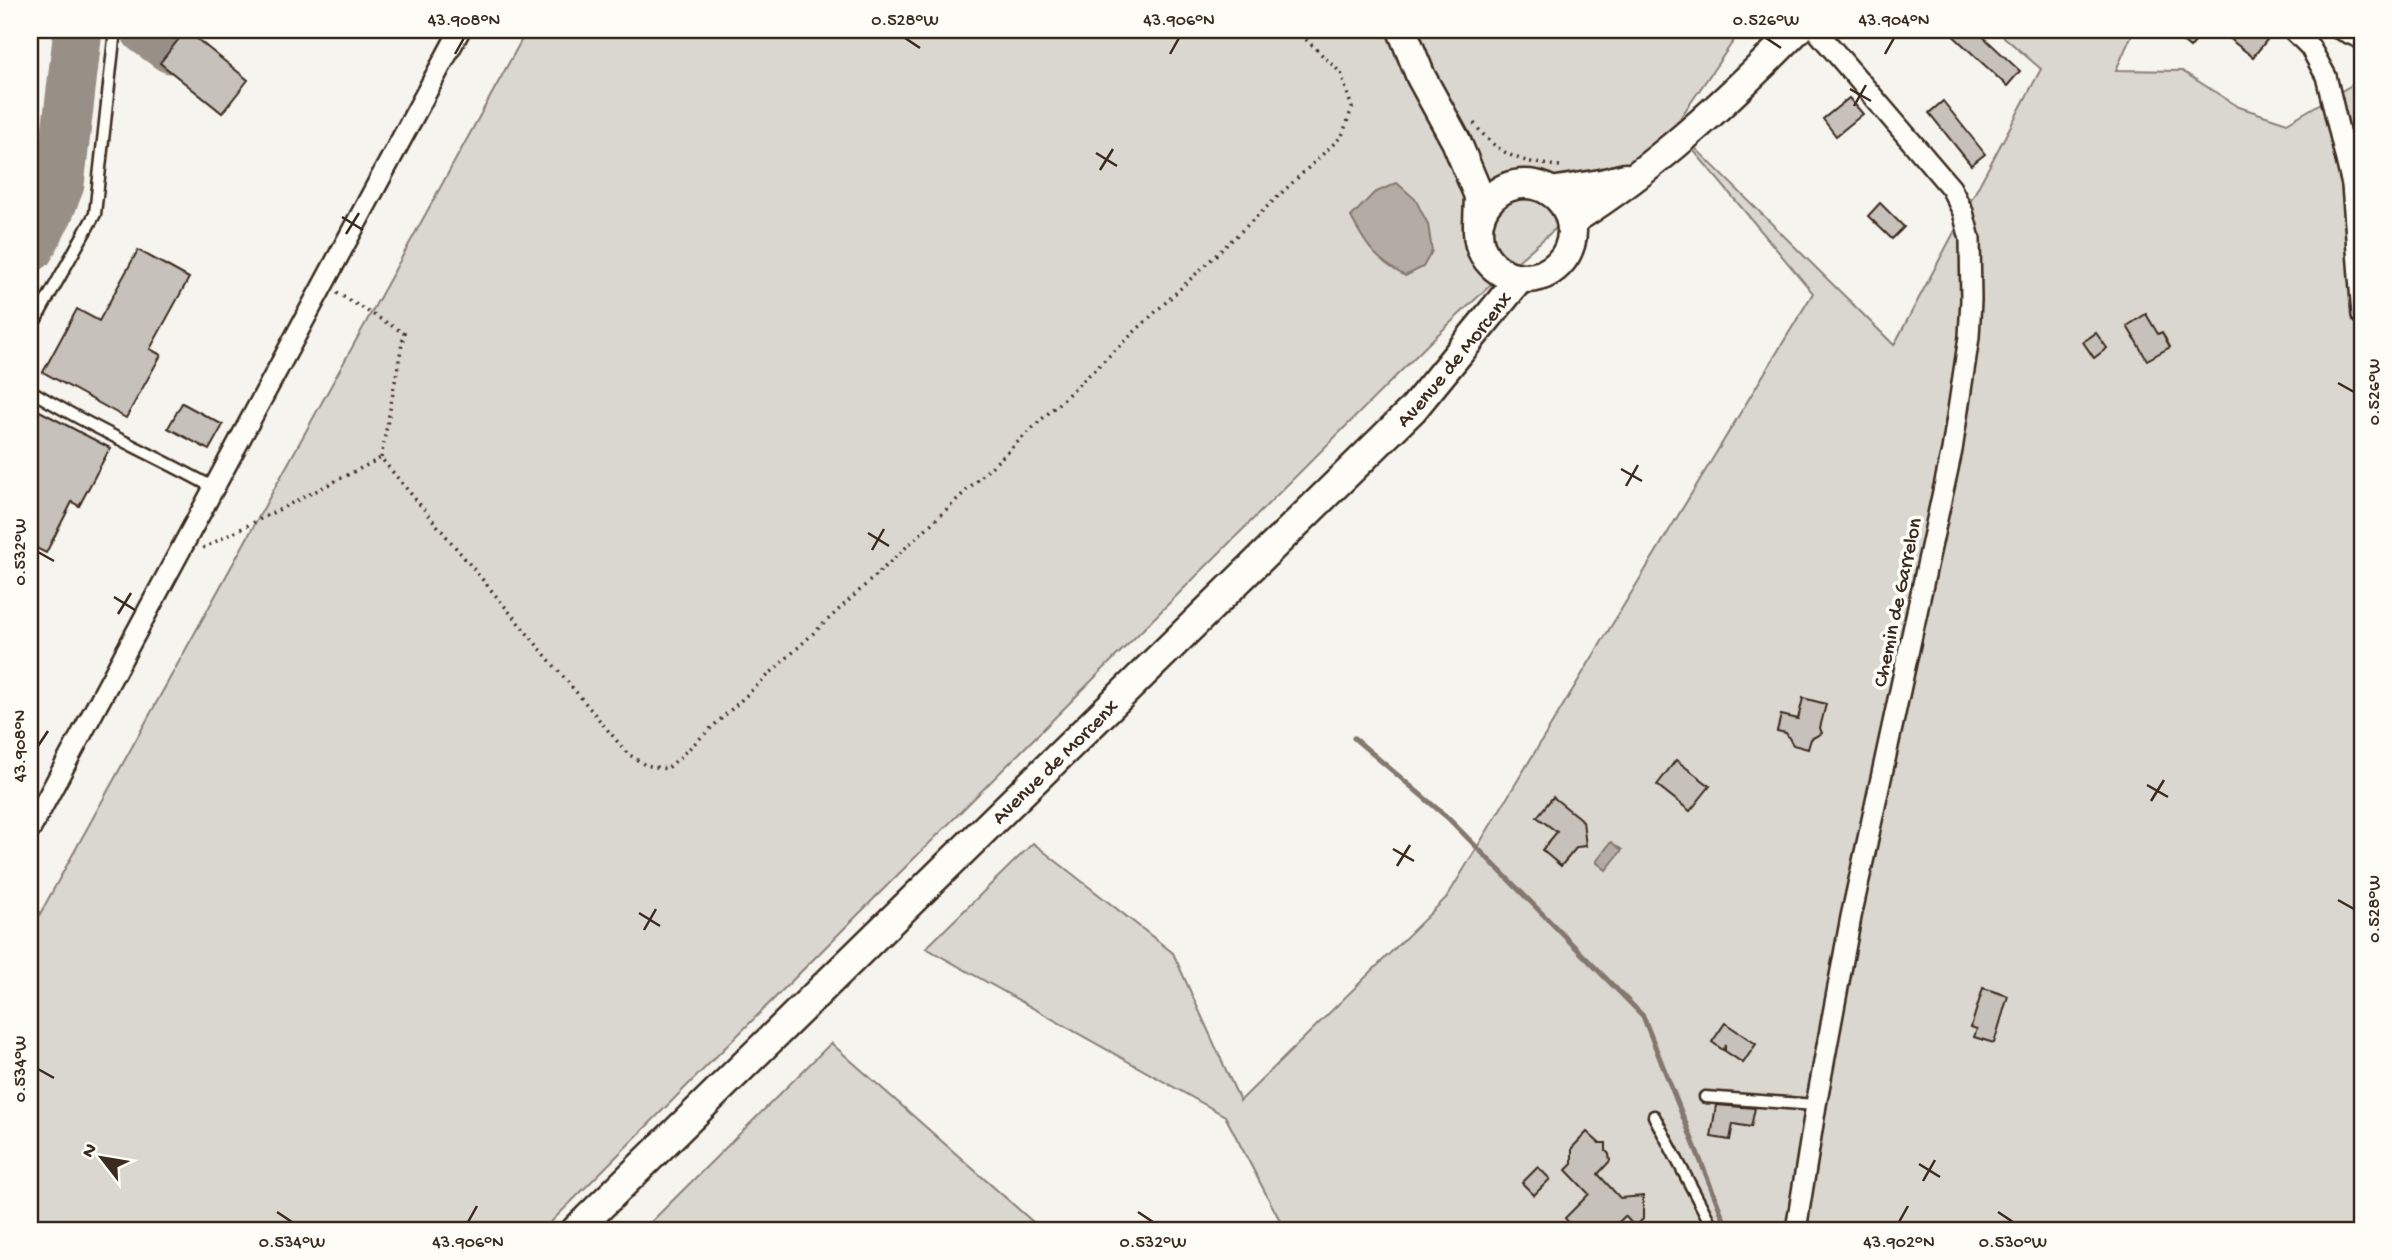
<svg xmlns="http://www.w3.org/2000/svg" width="2392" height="1260" font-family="'Gochi Hand',sans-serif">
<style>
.green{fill:#dad6d0;stroke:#8a8077;stroke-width:2}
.water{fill:#b4aca4;stroke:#84786e;stroke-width:2}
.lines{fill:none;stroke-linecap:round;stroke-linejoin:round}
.stream{stroke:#84786e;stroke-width:5}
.taxiway{stroke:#988f86;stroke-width:49}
.building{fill:#c7c1bb;stroke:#3b2a1e;stroke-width:2}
.service-casing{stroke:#3b2a1e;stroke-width:15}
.minor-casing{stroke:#3b2a1e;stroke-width:24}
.secondary-casing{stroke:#3b2a1e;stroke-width:33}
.path{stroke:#3b2a1e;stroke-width:3.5;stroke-dasharray:2 5;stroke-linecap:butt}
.service{stroke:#fdfcf7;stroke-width:10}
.minor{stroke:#fdfcf7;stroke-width:19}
.secondary{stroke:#fdfcf7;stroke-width:28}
.ticks{fill:none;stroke:#3b2a1e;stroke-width:2.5}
.labels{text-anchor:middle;stroke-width:7;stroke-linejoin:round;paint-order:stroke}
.street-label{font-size:21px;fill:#3b2a1e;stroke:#fdfcf7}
.neatline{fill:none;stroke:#3b2a1e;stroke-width:2.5}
.ticks-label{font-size:18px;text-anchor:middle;fill:#3b2a1e}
</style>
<rect width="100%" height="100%" fill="#f5f4ee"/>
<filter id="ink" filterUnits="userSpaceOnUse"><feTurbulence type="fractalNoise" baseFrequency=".0143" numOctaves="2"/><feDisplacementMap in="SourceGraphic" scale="14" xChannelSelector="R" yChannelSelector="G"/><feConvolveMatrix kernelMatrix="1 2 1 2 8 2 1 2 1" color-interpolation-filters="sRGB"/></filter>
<g filter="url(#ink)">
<g class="green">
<polygon points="527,30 1741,30 1674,127 1894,345 2041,69 1996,30 2134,30 2116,70 2182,71 2239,107 2287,123 2362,79 2362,1230 1285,1230 1225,1116 926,948 1033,843 1173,953 1240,1101 1447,897 1813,293 1674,127 1497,279 1432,340 543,1230 30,1230 30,932"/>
<polygon points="831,1043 1042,1230 643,1230"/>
</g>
<g class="water">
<path d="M1397,183l18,16 13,25 4,27 -9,16 -18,9c-30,-17 -38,-29 -54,-59l23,-24z"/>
<polygon points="1611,842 1622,850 1606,870 1596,862"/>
</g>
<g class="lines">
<polyline class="stream" points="1354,738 1448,818 1643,1016 1728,1230"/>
<g class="taxiway">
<polyline points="145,30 171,49"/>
<polyline points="30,248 49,212 60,184 78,30"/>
</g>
</g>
<g class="building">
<polygon points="186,30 248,80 222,113 160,63"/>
<polygon points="1947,30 1976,30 2020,71 2007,86"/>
<polygon points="2168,30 2205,30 2190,48"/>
<polygon points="2218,30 2253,30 2267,40 2253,57"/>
<polygon points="1849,98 1863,114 1836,136 1823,119"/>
<polygon points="1943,101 1985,154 1971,165 1929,113"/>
<polygon points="1880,203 1904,227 1892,239 1868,216"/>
<polygon points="138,250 189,278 150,349 161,355 126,418 43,372 77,309 99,321"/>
<polygon points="2146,314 2158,334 2162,332 2170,347 2147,360 2127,326"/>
<polygon points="2096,333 2107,348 2094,358 2083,342"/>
<polygon points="182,403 223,425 209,450 168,428"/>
<polygon points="30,406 110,448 79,506 72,502 46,553 30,545"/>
<polygon points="1803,698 1826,704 1820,728 1822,733 1811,739 1808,749 1793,745 1786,733 1777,731 1781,715 1798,719"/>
<polygon points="1676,760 1710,786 1690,811 1657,785"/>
<polygon points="1553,797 1583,821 1586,846 1577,847 1561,866 1542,850 1557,832 1537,817"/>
<polygon points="1983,988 2008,996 1994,1043 1974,1037 1977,1029 1971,1027"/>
<polygon points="1725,1023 1756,1044 1743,1063 1725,1051 1725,1047 1723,1050 1712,1042"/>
<polygon points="1716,1105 1755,1108 1751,1127 1733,1124 1730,1140 1711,1137"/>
<polygon points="1587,1132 1599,1143 1606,1143 1606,1151 1609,1154 1610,1161 1598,1174 1620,1198 1643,1196 1643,1219 1635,1227 1625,1216 1611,1230 1560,1230 1568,1222 1565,1218 1589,1194 1566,1170 1572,1164 1572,1148"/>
<polygon points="1538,1167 1550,1179 1534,1195 1522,1183"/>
</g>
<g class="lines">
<defs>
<g id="service">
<polyline points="2330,30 2362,44"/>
<polyline points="30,330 95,214 115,30"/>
<path d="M30,390c59,37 123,64 184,98"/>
<polyline points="1705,1097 1816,1105"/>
<polyline points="1654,1116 1714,1230"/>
</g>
<g id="minor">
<polyline points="2293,30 2310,47 2326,76 2352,185 2362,315"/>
<polyline points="30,830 460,30"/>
<polyline points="1796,1230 1816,1105 1851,917 1952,450 1969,337 1971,300 1970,239 1963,212 1951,188 1816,30"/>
</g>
<g id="secondary">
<polyline points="1402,30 1421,77 1456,141 1479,196 1478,225"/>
<circle cx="1525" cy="231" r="47"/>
<polyline points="1551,192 1601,184 1625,178"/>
<path d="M1571,221c84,-52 156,-120 226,-191"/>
<path id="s1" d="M576,1230l837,-821 107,-131"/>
</g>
</defs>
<use href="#service" class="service-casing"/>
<use href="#minor" class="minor-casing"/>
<use href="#secondary" class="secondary-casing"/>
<g class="path">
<path d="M1474,123c24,33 48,40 86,43"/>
<polyline points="337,293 404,333 381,458"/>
<polyline points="203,548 381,458 627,753 645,765 667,769 915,539 1342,136 1352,108 1341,73 1296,30"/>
</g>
<use href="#service" class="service"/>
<use href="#minor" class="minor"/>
<use href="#secondary" class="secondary"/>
</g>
</g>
<path class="ticks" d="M905,38l15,10M1766,38l15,10M455,54l9,-16M1170,54l9,-16M1885,54l9,-16M1850,89l21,12M1854,106l12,-21M1096,153l21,13M1100,170l13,-21M342,217l21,13M346,234l13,-21M2338,383l16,9M1621,469l21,12M1626,486l12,-21M868,533l21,13M872,550l12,-21M38,552l16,9M114,597l21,13M118,614l13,-21M38,746l10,-15M2147,785l21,12M2151,801l13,-21M1393,849l21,12M1397,866l13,-21M2338,900l16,9M639,913l21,13M644,930l12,-21M38,1069l16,9M1919,1164l21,13M1923,1181l12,-21M277,1212l15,10M1138,1212l15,10M1998,1212l15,10M468,1222l9,-16M1899,1222l9,-16"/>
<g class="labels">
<g class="street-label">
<text dy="7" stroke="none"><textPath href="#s1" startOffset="1237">Avenue de Morcenx</textPath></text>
<text transform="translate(1896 602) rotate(-78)" y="7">Chemin de Garrelon</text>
<text dy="7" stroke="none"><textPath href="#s1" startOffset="670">Avenue de Morcenx</textPath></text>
</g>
</g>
<rect width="2392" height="1260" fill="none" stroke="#fdfcf7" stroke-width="77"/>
<g transform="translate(102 1158) rotate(301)" stroke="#fdfcf7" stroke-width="5" paint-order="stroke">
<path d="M0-5L12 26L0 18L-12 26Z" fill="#3b2a1e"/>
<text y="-10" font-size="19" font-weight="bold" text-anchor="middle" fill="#3b2a1e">N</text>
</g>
<rect x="38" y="38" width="2316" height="1184" class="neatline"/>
<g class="ticks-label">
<text x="464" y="25">43.908°N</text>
<text x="905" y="25">0.528°W</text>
<text x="1179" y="25">43.906°N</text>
<text x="1766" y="25">0.526°W</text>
<text x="1894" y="25">43.904°N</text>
<text transform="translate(2373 392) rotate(-90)" y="6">0.526°W</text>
<text transform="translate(19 552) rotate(-90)" y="6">0.532°W</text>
<text transform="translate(19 746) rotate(-90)" y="6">43.908°N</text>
<text transform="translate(2373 909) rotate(-90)" y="6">0.528°W</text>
<text transform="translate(19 1069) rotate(-90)" y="6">0.534°W</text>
<text x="292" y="1247">0.534°W</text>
<text x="468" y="1247">43.906°N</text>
<text x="1153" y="1247">0.532°W</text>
<text x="1899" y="1247">43.902°N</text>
<text x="2013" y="1247">0.530°W</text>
</g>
</svg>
